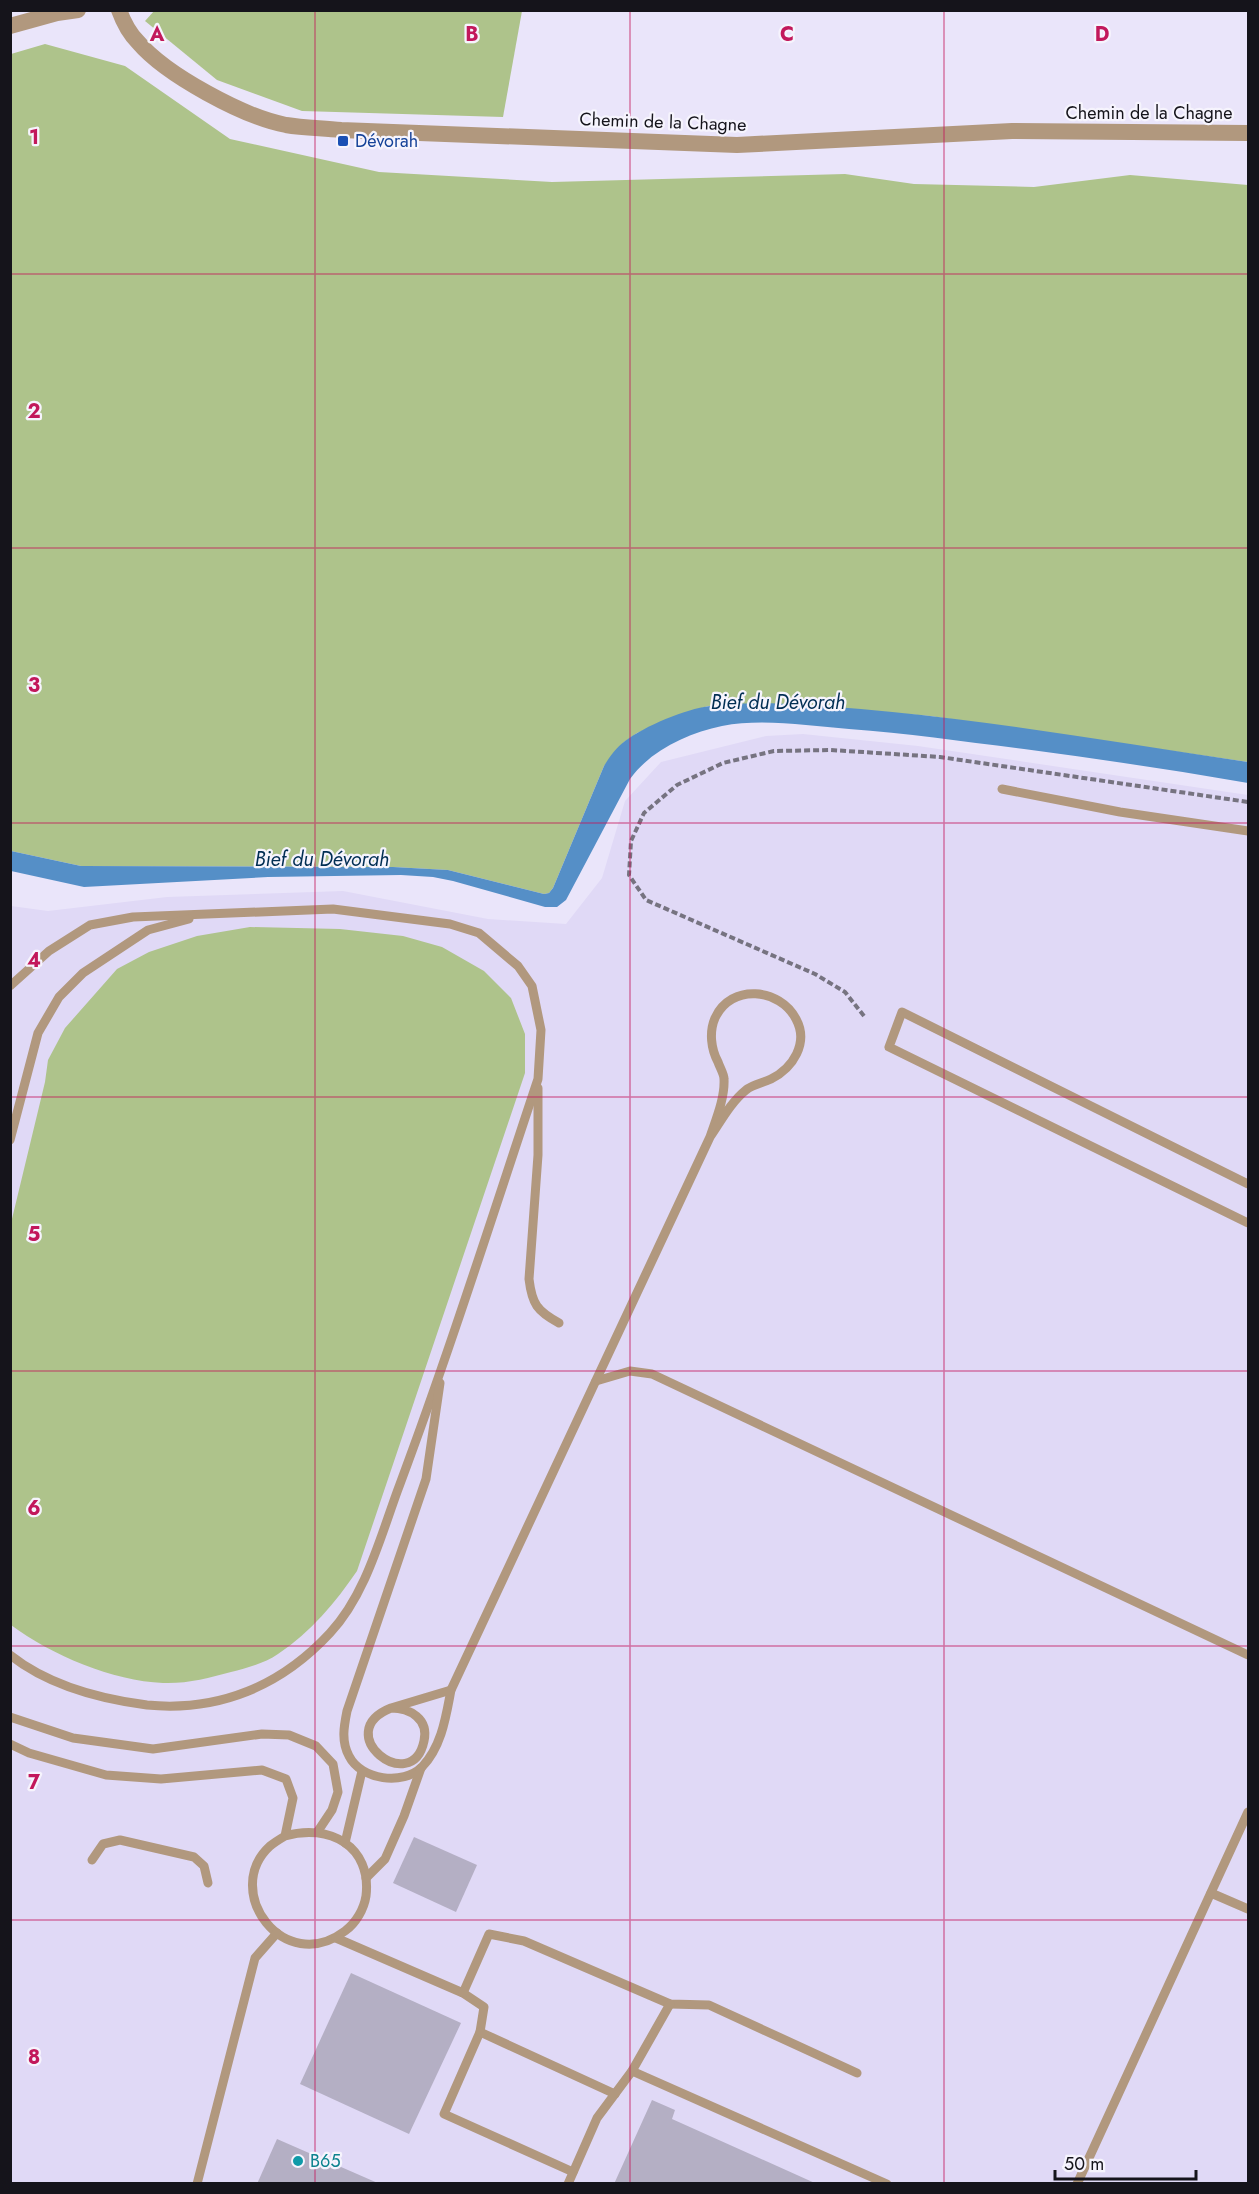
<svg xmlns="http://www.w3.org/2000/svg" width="1259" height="2194" font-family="Jost,sans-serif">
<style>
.built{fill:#e0d9f6}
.green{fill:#aec38b}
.water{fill:#558fc7}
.building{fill:#b4afc4}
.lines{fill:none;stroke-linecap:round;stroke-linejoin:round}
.path{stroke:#767380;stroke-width:4;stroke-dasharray:6 3;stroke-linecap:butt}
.service{stroke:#b1987e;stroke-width:9}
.minor{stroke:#b1987e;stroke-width:16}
.grid{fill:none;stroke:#c2185b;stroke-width:1.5;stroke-opacity:0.55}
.transit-dot{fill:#1a4fb4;stroke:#f6f4fd;stroke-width:2}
.culture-dot{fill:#0f9aa8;stroke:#f6f4fd;stroke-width:2}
.labels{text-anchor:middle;stroke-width:4.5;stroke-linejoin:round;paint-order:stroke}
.street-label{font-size:18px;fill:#15141b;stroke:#f6f4fd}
.transit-label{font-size:18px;fill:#164399;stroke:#f6f4fd;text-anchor:start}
.culture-label{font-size:18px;fill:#0d838f;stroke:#f6f4fd;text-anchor:start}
.water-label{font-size:20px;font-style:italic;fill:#012e53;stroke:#f6f4fd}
.grid-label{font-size:20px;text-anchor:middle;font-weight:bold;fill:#c2185b;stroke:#f6f4fd;stroke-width:4.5;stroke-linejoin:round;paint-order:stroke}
</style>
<rect width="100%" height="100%" fill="#eae5fa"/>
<polygon class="built" points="803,734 918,746 1248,795 1248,2183 11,2184 11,906 48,911 167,897 343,891 488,919 566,924 602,878 625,801 661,762 766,736"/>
<g class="green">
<polygon points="155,10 522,10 522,11 503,117 302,111 217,80 145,21"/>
<polygon points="45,44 125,66 230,139 379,172 552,182 845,174 914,184 1034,187 1130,175 1248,185 1248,762 930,716 783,704 708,706 672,718 637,733 624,742 604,766 553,888 549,893 544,894 448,870 393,867 81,866 11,851 11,54"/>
<path d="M250,927l90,2 63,7 39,11 42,24 27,27 14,36v39l-168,498c-22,32 -46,61 -79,83 -13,9 -31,14 -47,18 -22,6 -45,12 -68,11 -50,-2 -112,-28 -152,-58v-402l34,-141 3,-22 17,-32 52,-59 32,-17 48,-16z"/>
</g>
<path class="water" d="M766,703c162,6 322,35 482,59v21c-74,-13 -149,-24 -224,-34 -58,-7 -116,-16 -175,-20 -41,-3 -86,-11 -127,-3 -34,7 -71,24 -92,53l-64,121 -9,7h-12l-92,-26 -20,-4 -32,-2 -133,2 -184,10 -73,-16v-20l70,15 312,1 55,3 96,24 5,-1 4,-5 51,-122c6,-10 12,-18 21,-25 20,-15 60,-32 85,-35 19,-3 38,-2 56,-3z"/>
<g class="building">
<polygon points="414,1837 477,1865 456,1912 393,1883"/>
<polygon points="351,1973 461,2023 409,2134 300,2084"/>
<polygon points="652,2100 675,2110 672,2119 817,2184 614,2184"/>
<polygon points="277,2139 380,2184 257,2184"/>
</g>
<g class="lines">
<polyline class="path" points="864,1016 845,992 815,974 646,900 629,875 631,841 644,813 677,785 723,763 774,751 831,750 940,757 1248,802"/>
<g class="service">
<polyline points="1002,789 1120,812 1248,831"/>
<path d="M10,986l39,-35 41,-26 43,-8 200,-8 117,15 29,9 39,33 14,20 9,44 -3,49c-45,135 -88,271 -138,405 -19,50 -33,109 -70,149 -49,53 -111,79 -183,72 -47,-6 -99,-20 -137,-50"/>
<path d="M538,1088v67l-9,124c3,25 8,32 30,44"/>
<polyline points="10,1140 38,1033 59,997 83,973 148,930 189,919"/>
<polyline points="1248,1184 902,1012 889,1047 1248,1223"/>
<polyline points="596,1381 630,1371 652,1374 1248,1655"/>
<path d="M440,1383l-14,96 -79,232c-3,15 -6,30 2,45 12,24 54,30 73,11 20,-21 24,-51 29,-77l259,-553c11,-16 21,-35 36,-47 7,-6 17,-7 25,-11 22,-11 38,-36 25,-60 -16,-31 -65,-36 -81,-1 -6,14 -4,31 3,44 2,6 6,12 6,17 1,19 -8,40 -14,58"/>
<path d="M391,1708c19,0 38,11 33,33 -12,57 -95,-8 -33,-33l60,-18"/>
<polyline points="10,1717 73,1738 153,1749 262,1734 289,1735 316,1746 333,1764 338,1792 332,1810 318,1831"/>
<path d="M10,1744l19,9 77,22 55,4 101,-9 24,9 7,19 -8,38c-5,3 -10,6 -15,10 -49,45 14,131 75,85 11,-8 19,-22 21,-35 6,-50 -37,-73 -81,-60"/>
<polyline points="345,1843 362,1771"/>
<polyline points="92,1860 103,1844 120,1840 194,1857 204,1866 208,1883"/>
<polyline points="366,1878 385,1859 404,1816 421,1768"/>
<polyline points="1211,1893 1248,1909"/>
<polyline points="336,1938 463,1993 484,2007 480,2032 444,2114 573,2172"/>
<polyline points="463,1993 489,1934 524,1941 670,2004 709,2005 857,2073"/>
<polyline points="480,2032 615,2094"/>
<polyline points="632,2071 887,2184"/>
<polyline points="197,2184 255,1958 277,1933"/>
<polyline points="568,2184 597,2118 632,2071 670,2004"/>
<polyline points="1077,2184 1248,1812"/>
</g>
<g class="minor">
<path d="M119,10c4,11 11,24 19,32 28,33 106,75 148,83 18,3 37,3 55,5l396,15 275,-14 236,2"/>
<polyline points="10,26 57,13 78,10"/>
</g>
</g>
<path class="grid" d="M315,10v2174M630,10v2174M944,10v2174M10,274h1238M10,548h1238M10,823h1238M10,1097h1238M10,1371h1238M10,1646h1238M10,1920h1238"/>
<rect class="transit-dot" x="337" y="135" width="12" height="12" rx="3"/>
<circle class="culture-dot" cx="298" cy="2161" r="6"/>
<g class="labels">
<g class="street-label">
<text x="1149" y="119">Chemin de la Chagne</text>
<text transform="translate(663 122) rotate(2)" y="6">Chemin de la Chagne</text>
</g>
<g class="transit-label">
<text x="355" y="147">Dévorah</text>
</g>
<g class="culture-label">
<text x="310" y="2167">B65</text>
</g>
<g class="water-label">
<text x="778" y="709">Bief du Dévorah</text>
<text x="322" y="866">Bief du Dévorah</text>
</g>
</g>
<g class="grid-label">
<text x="157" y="41">A</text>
<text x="472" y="41">B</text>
<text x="787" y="41">C</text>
<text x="1102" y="41">D</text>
<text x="34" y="144">1</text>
<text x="34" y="418">2</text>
<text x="34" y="692">3</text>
<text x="34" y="967">4</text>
<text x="34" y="1241">5</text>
<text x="34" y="1515">6</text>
<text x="34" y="1789">7</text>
<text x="34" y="2064">8</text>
</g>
<rect width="1259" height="2194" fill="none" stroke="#15141b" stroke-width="24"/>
<path d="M1055 2170v9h141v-9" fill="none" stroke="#15141b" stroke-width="3"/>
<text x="1064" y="2170" font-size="18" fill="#15141b" stroke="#f6f4fd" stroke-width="4.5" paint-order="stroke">50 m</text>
</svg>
